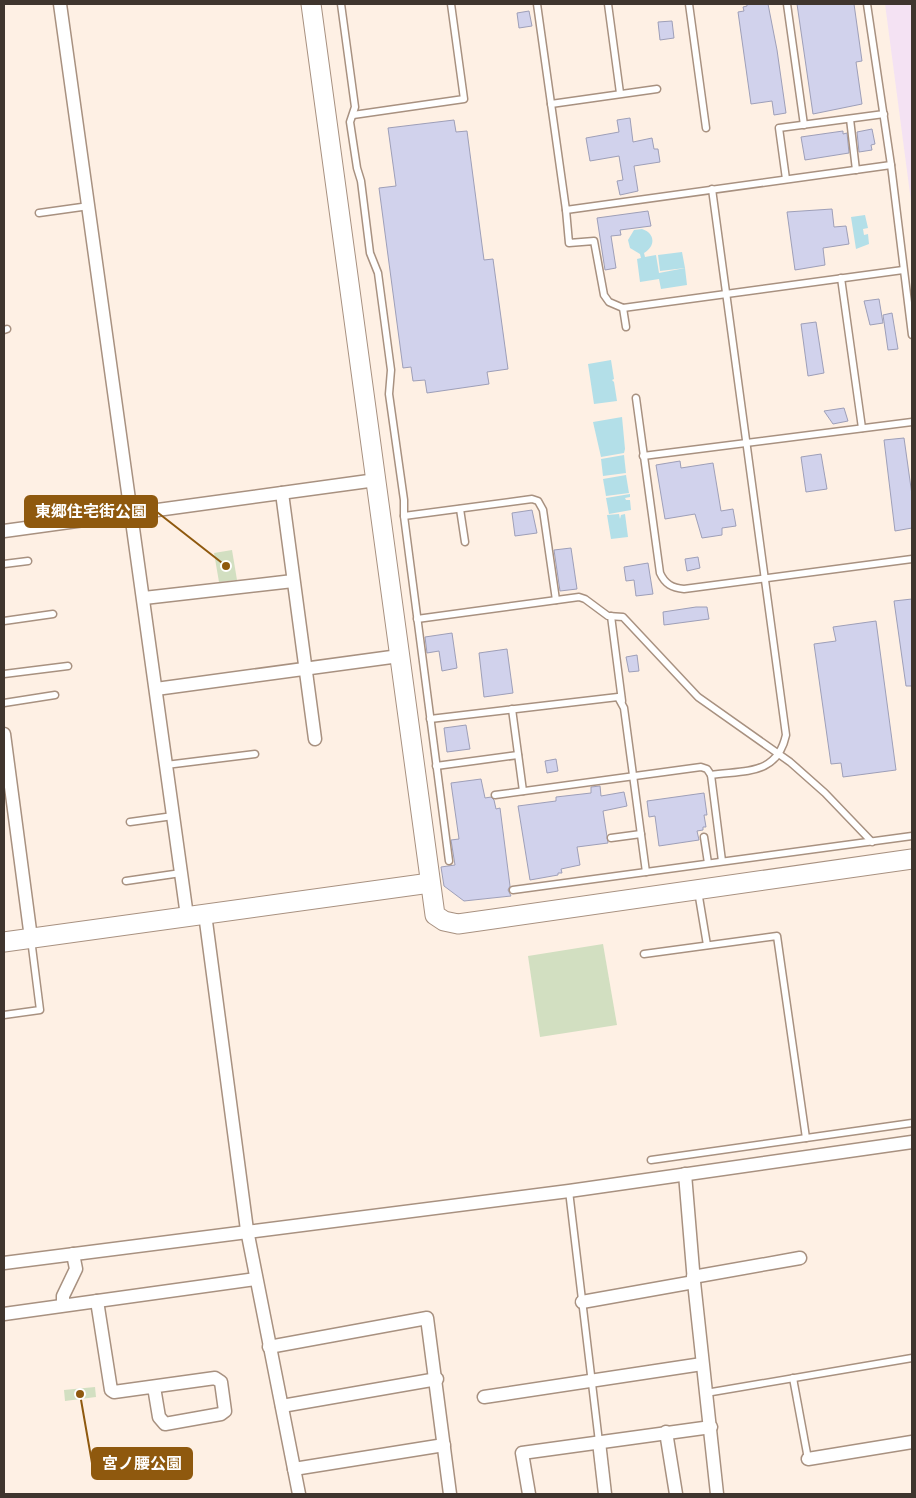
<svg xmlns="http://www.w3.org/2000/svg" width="916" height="1498" font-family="Rubik,'Noto Sans JP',sans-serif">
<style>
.education{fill:#f4e2f3}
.green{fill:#d2dfc1}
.water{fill:#b3dfe8}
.building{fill:#d1d2ec;stroke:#9e9fb8}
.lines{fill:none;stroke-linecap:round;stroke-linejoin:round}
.lane-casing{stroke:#a89180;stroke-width:9}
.street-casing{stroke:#a89180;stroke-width:15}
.secondary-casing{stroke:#a89180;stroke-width:21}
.lane{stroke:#fff;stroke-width:6}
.street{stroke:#fff;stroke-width:12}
.secondary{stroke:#fff;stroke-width:19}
.leader{fill:none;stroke:#8f590e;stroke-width:2}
.callout-dot{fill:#8f590e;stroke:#fff;stroke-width:2}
.callout{fill:#8f590e;stroke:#8f590e;stroke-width:2}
.callout-label{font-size:16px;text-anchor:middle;font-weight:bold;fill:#fff}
</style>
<rect width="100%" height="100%" fill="#fef0e4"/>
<polygon class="education" points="885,4 912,4 912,209"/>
<g class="green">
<polygon points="232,550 237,580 219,582 214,553"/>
<polygon points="603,944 617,1025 540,1037 528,956"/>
<polygon points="95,1387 96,1397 65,1401 64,1390"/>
</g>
<g class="water">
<polygon points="865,215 868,228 863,229 864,235 868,234 869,244 856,249 851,217"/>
<path d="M642,229c13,4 14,17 2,24l1,4 11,-2 3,18 26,-5 2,17 -26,4 -2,-10 -19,3 -3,-23 4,-1 -1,-4 -10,-6 -2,-8 6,-10z"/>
<polygon points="682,252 685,268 660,271 658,255"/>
<polygon points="611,360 614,379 612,380 614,382 617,401 594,404 588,364"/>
<polygon points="622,417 625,449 624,453 601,457 593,422"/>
<polygon points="624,455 626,473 603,476 601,459"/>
<polygon points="626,475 629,493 606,496 603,479"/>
<polygon points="630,494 630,497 625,498 626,500 630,500 631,510 609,514 606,498"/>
<polygon points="619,514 620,519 621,515 625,514 628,537 611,539 607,515"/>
</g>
<g class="building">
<polygon points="747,4 768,4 777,50 786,113 774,115 772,101 751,104 738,12 744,11 743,7 747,6"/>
<polygon points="797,4 854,4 862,61 856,62 862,104 813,114"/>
<polygon points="529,11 532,26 519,28 517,13"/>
<polygon points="672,21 674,38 660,40 658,22"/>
<polygon points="630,118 633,142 652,138 654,149 658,149 660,162 634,166 638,191 620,195 617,181 623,180 619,156 590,161 586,138 619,132 617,120"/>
<polygon points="454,120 456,132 467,131 484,260 493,259 508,369 487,372 489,384 427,393 425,380 413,381 411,367 403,368 379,188 396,186 388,128"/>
<polygon points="872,129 875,144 871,145 872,150 859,152 857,132"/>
<polygon points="843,131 843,134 847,133 849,153 805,160 801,137"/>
<polygon points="832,209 834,227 846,226 849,244 823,248 825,265 795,270 787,212"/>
<polygon points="648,211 651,226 620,230 621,235 611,236 616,268 605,270 597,218"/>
<polygon points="879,299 883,323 870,325 864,301"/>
<polygon points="892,313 898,349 888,350 883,315"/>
<polygon points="816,322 824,373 808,376 801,324"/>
<polygon points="844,408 848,421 833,424 824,411"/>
<polygon points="904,438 912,495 912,528 895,531 884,440"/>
<polygon points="821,454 827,489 806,492 801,457"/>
<polygon points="680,461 681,468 713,463 721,511 733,509 736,526 722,528 722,535 702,538 695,514 665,519 656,465"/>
<polygon points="532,510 537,533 515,536 512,513"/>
<polygon points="571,548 577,589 560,591 554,550"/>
<polygon points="698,557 700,568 687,571 685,559"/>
<polygon points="648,563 653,594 636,596 634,580 626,581 624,567"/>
<polygon points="912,599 912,686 906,686 894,601"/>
<polygon points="696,607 707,607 709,619 664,625 663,612"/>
<polygon points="876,621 896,770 843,777 841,763 831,764 814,644 836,641 833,627"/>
<polygon points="452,633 457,668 442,671 439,651 427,653 425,637"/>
<polygon points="507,649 513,693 484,697 479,653"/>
<polygon points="637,655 639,671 629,672 626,657"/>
<polygon points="466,725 470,749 447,752 444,728"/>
<polygon points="556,759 558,771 547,773 545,761"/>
<polygon points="481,779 485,798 491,797 494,800 496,809 500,808 510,886 508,890 511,896 464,901 444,886 441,867 455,865 451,840 459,839 451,783"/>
<polygon points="600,786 601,796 624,792 627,806 603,811 608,843 577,847 580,865 561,869 562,873 558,873 558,875 530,880 518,806 556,801 556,797 591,793 591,787"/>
<polygon points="704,793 707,815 704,815 706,827 703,827 703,830 697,831 699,840 659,846 655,816 649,817 647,801"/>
</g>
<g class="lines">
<defs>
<g id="lane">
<polyline points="341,4 355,107 350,122 357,168 361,181 370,253 378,273 391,370 389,394 404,500 404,516 449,861"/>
<polyline points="537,4 566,210 891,165"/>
<polyline points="608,4 620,93"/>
<polyline points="689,4 706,128"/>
<polyline points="787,4 804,125"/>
<polyline points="867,4 891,165 912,335"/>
<polyline points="551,104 657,89"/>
<polyline points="353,115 464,99 451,4"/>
<polyline points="850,119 856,170"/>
<polyline points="786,179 779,128 884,114"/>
<polyline points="566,210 569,243 594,241 604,295 609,302 623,308 903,270"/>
<polyline points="39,213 89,206"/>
<polyline points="841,278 862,428"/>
<polyline points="623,308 626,327"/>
<polyline points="4,330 7,329"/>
<path d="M636,398l24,175c5,11 12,15 24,16l228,-30"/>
<polyline points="643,456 912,422"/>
<polyline points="460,509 465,542"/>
<polyline points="404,516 532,499 538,501 543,510 556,600"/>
<polyline points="4,564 28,561"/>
<polyline points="611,616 622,701"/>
<polyline points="417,619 579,597 585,599 608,616 623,617 698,697 790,762 825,793 872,842"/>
<polyline points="4,621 53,614"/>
<polyline points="4,674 68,666"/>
<polyline points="4,703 55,695"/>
<polyline points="512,709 523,791"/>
<polyline points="430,719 618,697 624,708 646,872"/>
<polyline points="166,765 255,754"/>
<polyline points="436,766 518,755"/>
<polyline points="711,775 722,861"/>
<path d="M495,795l206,-28 6,2 4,6c33,-5 66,1 75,-40l-74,-546"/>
<polyline points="130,822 173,816"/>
<polyline points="704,837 708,863"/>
<polyline points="611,838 641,834"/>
<polyline points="126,881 181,873"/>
<polyline points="513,890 912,836"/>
<polyline points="698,891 707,945"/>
<polyline points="644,954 777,936 806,1138"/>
<polyline points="4,1015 40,1010 31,939"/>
<polyline points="651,1160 912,1123"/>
<polyline points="569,1191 599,1442"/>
<polyline points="793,1378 808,1459"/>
<polyline points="706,1393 912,1358"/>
</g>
<g id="street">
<polyline points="60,4 187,916"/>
<polyline points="282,493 315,739"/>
<polyline points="4,531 376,480"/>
<polyline points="144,598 293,581"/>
<polyline points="156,689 399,656"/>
<polyline points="4,734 31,938"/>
<polyline points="205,914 247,1230 299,1494"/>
<polyline points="685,1174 694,1282 717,1494"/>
<polyline points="4,1263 569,1191 912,1142"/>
<polyline points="693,1277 800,1258"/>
<polyline points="97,1301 111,1390 114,1392 215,1378 221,1382 225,1411 221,1414 165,1424 159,1417 154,1387"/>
<polyline points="582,1302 694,1282"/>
<polyline points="63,1305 63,1296 76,1269 73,1254"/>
<polyline points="4,1314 256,1279"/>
<polyline points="269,1347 427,1318 450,1494"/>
<polyline points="484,1397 702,1364"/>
<polyline points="282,1406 437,1379"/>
<polyline points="666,1432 676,1494"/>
<polyline points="599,1442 605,1494"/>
<polyline points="808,1459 912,1442"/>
<polyline points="294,1469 444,1445"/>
<polyline points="529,1494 522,1453 711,1427"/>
</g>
<g id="secondary">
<polyline points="311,4 435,915 444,921 458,924 912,859"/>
<polyline points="4,942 430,883"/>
</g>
</defs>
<use href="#lane" class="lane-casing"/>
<use href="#street" class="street-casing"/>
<use href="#secondary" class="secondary-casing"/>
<use href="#lane" class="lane"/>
<use href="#street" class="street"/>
<use href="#secondary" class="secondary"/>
</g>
<path class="leader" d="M226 566L157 512M80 1394L92 1463"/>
<g class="callout-dot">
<circle cx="226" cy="566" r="5"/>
<circle cx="80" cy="1394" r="5"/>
</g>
<g class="callout">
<rect x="25" y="496" width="132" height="31" rx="5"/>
<rect x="92" y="1448" width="100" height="31" rx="5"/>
</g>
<g class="callout-label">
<text x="91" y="517">東郷住宅街公園</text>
<text x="142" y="1469">宮ノ腰公園</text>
</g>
<rect width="916" height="1498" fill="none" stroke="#3f352e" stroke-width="10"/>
</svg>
